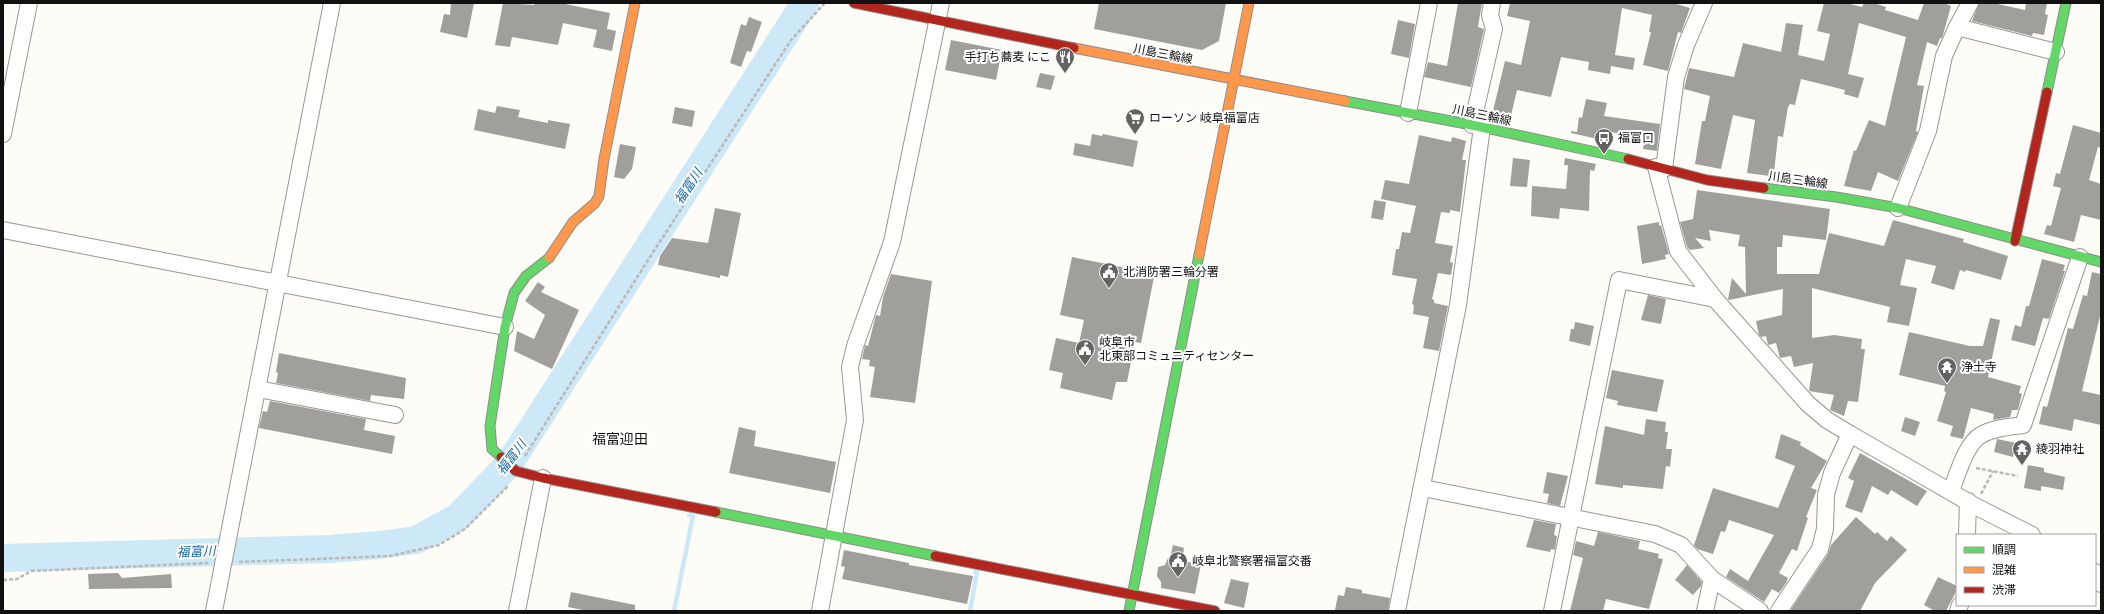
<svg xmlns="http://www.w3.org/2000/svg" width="2104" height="614" font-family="Merriweather,'Noto Sans JP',serif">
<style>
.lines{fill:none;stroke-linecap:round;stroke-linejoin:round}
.stream{stroke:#cde8f7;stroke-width:4.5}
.river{stroke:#cde8f7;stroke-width:28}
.building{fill:#a19f9c}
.street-casing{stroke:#979795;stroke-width:18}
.fast-casing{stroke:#8e8d8b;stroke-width:11}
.slow-casing{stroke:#8e8d8b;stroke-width:11}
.jam-casing{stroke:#8e8d8b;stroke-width:11}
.path{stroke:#b9b9b8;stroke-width:2.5;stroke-dasharray:4 2;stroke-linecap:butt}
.street{stroke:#fffffe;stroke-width:16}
.fast{stroke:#63d668;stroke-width:9}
.slow{stroke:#ff974d;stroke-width:9}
.jam{stroke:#b3261e;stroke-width:9}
.labels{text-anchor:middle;stroke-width:4;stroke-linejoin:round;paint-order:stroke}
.street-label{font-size:12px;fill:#111;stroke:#fff}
.poi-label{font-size:12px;fill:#111;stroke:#fff;text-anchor:start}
.water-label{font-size:13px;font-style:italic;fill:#1768a6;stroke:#fff}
.quarter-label{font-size:14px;fill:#111;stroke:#fff}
</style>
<rect width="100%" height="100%" fill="#fdfcf7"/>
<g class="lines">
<g class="stream">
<polyline points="499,475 504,479"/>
<polyline points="674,611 693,516 689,515"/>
<polyline points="970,611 977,572 975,572"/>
</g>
<polyline class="river" points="3,558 331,549 379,545 416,540 458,517 509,464 805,3"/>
</g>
<g class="building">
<polygon points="451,3 474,3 467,38 440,32 444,14 450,15"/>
<polygon points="503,3 534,5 535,3 560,3 610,13 607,29 616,31 612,51 593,47 597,30 563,23 558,45 512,37 510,47 495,45"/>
<polygon points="1099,3 1226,3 1219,41 1202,50 1094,29"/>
<polygon points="1458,3 1482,3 1478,27 1484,29 1471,87 1424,77 1428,62 1447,66"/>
<polygon points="1510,3 1673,3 1690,8 1681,33 1678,32 1668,71 1643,65 1651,32 1649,32 1652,15 1622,8 1615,55 1635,58 1633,70 1611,66 1610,74 1588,70 1589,62 1561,57 1551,97 1517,90 1510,120 1492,115 1505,61 1521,65 1530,21 1507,16"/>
<polygon points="1824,3 1846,3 1862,7 1864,3 1874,3 1886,7 1885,10 1918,20 1924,3 1944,3 1951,6 1943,35 1942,38 1940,38 1937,46 1927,42 1917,85 1924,86 1916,131 1918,132 1898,181 1878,172 1871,191 1844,186 1854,150 1856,151 1869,120 1885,126 1906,37 1859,23 1848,74 1864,78 1858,98 1844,94 1845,90 1801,79 1795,105 1790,104 1788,107 1783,137 1778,136 1774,173 1771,173 1770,176 1747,173 1755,120 1733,115 1721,169 1695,164 1702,121 1705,121 1710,96 1684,89 1689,68 1734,77 1743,43 1781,52 1786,23 1803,25 1798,55 1824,61 1830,34 1817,31"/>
<polygon points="1979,3 1993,3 2025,10 2026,3 2047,3 2045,14 2048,15 2044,35 2033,33 2032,36 1972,21"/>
<polygon points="749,17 762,22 751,52 747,51 741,67 730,63 741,24 746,26"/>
<polygon points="1398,20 1415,24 1409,58 1391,54"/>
<polygon points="951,40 1002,50 996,80 945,70"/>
<polygon points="1040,73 1055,76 1051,90 1036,87"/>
<polygon points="1586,99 1607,103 1604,116 1660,124 1657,151 1643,149 1645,137 1603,131 1602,140 1571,133 1571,131 1577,132 1579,117 1582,118"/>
<polygon points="497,106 520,110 518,117 548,123 548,120 570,124 565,149 474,130 478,109 495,113"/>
<polygon points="675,107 695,111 692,127 672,123"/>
<polygon points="2073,125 2101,133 2101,148 2098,147 2089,180 2101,184 2101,220 2081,215 2074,242 2044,234 2047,225 2051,226 2061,188 2053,186 2056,173 2060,174"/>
<polygon points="1092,134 1102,136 1103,134 1138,141 1133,167 1073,155 1075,143 1090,146"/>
<polygon points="1419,135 1451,142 1452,137 1466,141 1462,160 1466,160 1460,212 1450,210 1450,213 1441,212 1435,243 1453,246 1450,262 1453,263 1451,275 1438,273 1432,299 1434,300 1434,303 1448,306 1439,351 1423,348 1429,317 1413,314 1414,305 1412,304 1417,279 1392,275 1396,249 1399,249 1402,232 1410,233 1416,206 1381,199 1385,180 1409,184"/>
<polygon points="620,144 636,147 632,169 624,179 614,177"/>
<polygon points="1513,158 1530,160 1527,187 1510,186"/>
<polygon points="1565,158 1596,164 1594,171 1590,170 1589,211 1560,208 1559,219 1531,216 1532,186 1566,189 1568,165 1564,165"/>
<polygon points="1697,190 1830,209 1826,240 1783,235 1782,247 1777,247 1777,274 1819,274 1829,233 1884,246 1893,220 1964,239 1963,242 2008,256 2001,280 1966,270 1965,272 1960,270 1954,290 1931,283 1936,266 1906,259 1900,285 1917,288 1909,326 1887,322 1890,307 1812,288 1812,338 1834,335 1862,339 1861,349 1865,349 1858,402 1848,401 1844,416 1830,410 1834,395 1809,391 1813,363 1794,367 1791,356 1780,358 1776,343 1768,345 1766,336 1761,337 1759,335 1756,321 1782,315 1783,289 1729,300 1728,299 1732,278 1746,294 1745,247 1738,246 1740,235 1709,230 1711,241 1695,238 1704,248 1690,250 1687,247 1680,222 1693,219"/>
<polygon points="1374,200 1386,202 1383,220 1371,218"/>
<polygon points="715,208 741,213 728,277 720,275 720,278 658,265 660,256 672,238 708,243"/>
<polygon points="1659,222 1659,226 1661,225 1669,254 1665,255 1666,259 1642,264 1637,226"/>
<polygon points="1072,257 1141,271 1141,273 1154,277 1141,343 1135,342 1127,382 1116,382 1112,400 1060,388 1063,373 1049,370 1056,338 1079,343 1084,320 1060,315"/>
<polygon points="2042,259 2065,265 2063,271 2065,271 2049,319 2043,318 2035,346 2011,340 2015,325 2021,327 2026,306 2029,306"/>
<polygon points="2092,272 2101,274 2101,312 2082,391 2101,395 2101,425 2074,419 2072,431 2039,424 2043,406 2047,407 2068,328 2073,329 2083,295 2087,296"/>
<polygon points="891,274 932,281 915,403 870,397 875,367 869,366 870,360 862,359 865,345 868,346 876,315 880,316 883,297"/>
<polygon points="538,282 545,287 541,292 579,310 552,369 514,351 517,331 534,339 545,315 525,301"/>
<polygon points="1648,295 1666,299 1661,324 1641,320"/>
<polygon points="1990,318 2000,320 1988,377 2021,386 2019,393 2022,394 2018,410 2012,410 2010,417 1993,420 1994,414 1971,408 1963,439 1950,436 1953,426 1937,421 1946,392 1944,391 1945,386 1899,375 1909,332 1970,346 1983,346"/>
<polygon points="1575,322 1594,326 1590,346 1569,341 1571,329 1574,329"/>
<polygon points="279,353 406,378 404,399 371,395 370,401 276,383 278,373 276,372"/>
<polygon points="1612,370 1664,380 1657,412 1617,405 1618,401 1606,398"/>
<polygon points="270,401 366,419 364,430 395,436 392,454 259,428 263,411 267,412"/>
<polygon points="1905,417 1920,422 1915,436 1901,431"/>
<polygon points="1646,419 1666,422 1665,432 1668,432 1666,449 1672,449 1670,467 1666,466 1663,489 1623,485 1623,488 1595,484 1605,426 1644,435"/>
<polygon points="739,427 756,431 754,446 836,462 830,493 729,473"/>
<polygon points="1781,434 1801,442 1800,445 1827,461 1811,488 1817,490 1806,517 1808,518 1797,551 1792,549 1779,573 1788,578 1786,583 1779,593 1772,589 1764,602 1726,577 1730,569 1748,581 1774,535 1729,520 1725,532 1721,531 1713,554 1697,549 1694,545 1713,488 1778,508 1795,466 1775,458"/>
<polygon points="1997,439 2016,443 2013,457 1994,452"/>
<polygon points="1860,453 1927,491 1917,506 1891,490 1888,495 1872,486 1862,513 1845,507 1854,481 1848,478"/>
<polygon points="2028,465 2044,468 2044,472 2065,477 2063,490 2041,486 2041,491 2024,488"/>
<polygon points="1547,472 1568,476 1560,506 1547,503 1549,494 1543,493"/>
<polygon points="1856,517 1875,534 1877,532 1887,541 1891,536 1907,550 1875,583 1860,611 1790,611 1828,554 1831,545"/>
<polygon points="1534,520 1556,524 1554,535 1557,536 1555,550 1551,549 1550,552 1526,547"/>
<polygon points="1598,532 1640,541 1638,549 1659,554 1658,558 1663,559 1649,609 1606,599 1603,611 1570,611 1583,558 1573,555 1576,541 1594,546"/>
<polygon points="1173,545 1184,548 1182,561 1201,564 1195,594 1161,588 1161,582 1157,576 1158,567 1165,565 1168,558 1170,558"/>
<polygon points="844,550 909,563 909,565 973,576 967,604 842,579 845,567 841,566"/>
<polygon points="1687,565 1702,582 1701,586 1693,595 1675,580"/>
<polygon points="118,573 122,578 171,574 172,588 89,589 88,574"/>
<polygon points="1938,577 1957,586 1957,590 1946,611 1935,611 1924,605"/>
<polygon points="1231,579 1249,583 1244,608 1224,603"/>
<polygon points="1346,587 1362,590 1362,593 1390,598 1388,611 1335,610 1338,595 1344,596"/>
<polygon points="571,592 635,605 635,611 587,611 568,607"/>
</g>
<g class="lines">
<defs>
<g id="street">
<polyline points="1957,27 1970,3"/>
<polyline points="1408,113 1429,3"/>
<polyline points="1472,125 1494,29 1490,15 1492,3"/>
<polyline points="3,134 29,3"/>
<polyline points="1656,167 1678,251 1715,299 1808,404 1827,420 1850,434 1975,506 2032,535"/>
<polyline points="1664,169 1676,77 1686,45 1704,3"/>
<polyline points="1898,208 1928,131 1944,56 1957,27 2056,52"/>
<polyline points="3,230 505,327"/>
<polyline points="258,389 395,415"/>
<polyline points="1423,488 1655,534 1681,545 1712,579 1760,611"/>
<path d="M1951,491c6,-15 15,-48 30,-56 12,-7 28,-8 42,-10l57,-168"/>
<polyline points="1967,535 1968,501"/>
<polyline points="2095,572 2101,584"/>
<polyline points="214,611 332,3"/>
<polyline points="517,611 543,478"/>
<polyline points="820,611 855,420 850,367 855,346 892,242 941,3"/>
<polyline points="1397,611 1458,305 1482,127"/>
<polyline points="1552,611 1619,280 1715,299"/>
<polyline points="1705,611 1712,579"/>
<polyline points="1779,611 1820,549 1825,529 1826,495 1832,473 1850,434"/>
<polyline points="1958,611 1960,605"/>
</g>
<g id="fast">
<polyline points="2047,92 2066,3"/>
<polyline points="1345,101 1472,125 1628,159"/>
<polyline points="1764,188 1836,197 1898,208 2101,262"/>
<polyline points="501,457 492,449 490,426 505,327 514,293 526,276 549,258"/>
<polyline points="716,512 935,556"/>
<polyline points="1129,611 1199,255"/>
</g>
<g id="slow">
<polyline points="1074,48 1345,101"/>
<polyline points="1199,255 1249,3"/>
<polyline points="549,258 573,222 595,203 599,196 604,159 635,3"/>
</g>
<g id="jam">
<polyline points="854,3 1074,48"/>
<polyline points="1628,159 1707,180 1764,188"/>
<polyline points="2015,241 2047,92"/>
<polyline points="501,457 516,471 543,478 716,512"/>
<polyline points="935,556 1215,611"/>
</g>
</defs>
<use href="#street" class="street-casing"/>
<use href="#fast" class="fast-casing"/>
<use href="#slow" class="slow-casing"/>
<use href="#jam" class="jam-casing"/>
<g class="path">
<polyline points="525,456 648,260 791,40 825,3"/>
<polyline points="1976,468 2018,476"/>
<polyline points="1981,494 1993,471"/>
<polyline points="239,562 390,556 439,545 465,529 508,486"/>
<polyline points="3,580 17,579 31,571 208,563"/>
</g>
<use href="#street" class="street"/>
<use href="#fast" class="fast"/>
<use href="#slow" class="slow"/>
<use href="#jam" class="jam"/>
</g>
<defs>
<symbol id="restaurant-pin" viewBox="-11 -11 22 30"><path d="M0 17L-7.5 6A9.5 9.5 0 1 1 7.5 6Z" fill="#646362" stroke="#fff"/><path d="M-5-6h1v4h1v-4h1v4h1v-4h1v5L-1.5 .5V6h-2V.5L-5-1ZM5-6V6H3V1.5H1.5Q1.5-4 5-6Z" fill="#fff"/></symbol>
<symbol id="supermarket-pin" viewBox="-11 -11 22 30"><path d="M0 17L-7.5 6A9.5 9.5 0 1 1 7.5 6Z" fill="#646362" stroke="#fff"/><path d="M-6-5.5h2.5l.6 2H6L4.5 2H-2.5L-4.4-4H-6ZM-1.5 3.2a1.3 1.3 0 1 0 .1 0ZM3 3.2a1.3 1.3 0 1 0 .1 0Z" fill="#fff"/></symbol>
<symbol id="bus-pin" viewBox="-11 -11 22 30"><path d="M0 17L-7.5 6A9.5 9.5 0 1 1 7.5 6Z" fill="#646362" stroke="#fff"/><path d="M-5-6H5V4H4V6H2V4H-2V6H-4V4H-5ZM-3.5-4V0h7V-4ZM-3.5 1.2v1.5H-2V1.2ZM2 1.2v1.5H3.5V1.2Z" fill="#fff"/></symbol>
<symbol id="civic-pin" viewBox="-11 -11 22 30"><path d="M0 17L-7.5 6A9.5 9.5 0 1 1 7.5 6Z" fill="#646362" stroke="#fff"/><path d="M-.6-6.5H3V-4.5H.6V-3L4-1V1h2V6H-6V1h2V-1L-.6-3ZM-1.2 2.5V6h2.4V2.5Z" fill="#fff"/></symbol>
<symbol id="temple-pin" viewBox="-11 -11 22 30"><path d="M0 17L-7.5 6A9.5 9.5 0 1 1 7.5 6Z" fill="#646362" stroke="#fff"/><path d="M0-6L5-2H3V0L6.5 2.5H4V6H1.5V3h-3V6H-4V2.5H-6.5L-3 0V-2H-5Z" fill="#fff"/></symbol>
</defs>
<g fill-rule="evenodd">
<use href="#restaurant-pin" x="1054" y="46" width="22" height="30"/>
<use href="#supermarket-pin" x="1124" y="107" width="22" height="30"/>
<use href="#bus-pin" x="1593" y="127" width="22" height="30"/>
<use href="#civic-pin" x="1098" y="261" width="22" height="30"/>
<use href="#civic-pin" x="1074" y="338" width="22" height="30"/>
<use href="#temple-pin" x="1936" y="356" width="22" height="30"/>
<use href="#temple-pin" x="2011" y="438" width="22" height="30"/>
<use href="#civic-pin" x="1167" y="550" width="22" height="30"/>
</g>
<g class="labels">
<g class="street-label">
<text transform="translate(1163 54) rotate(11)" y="4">川島三輪線</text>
<text transform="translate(1482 115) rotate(12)" y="4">川島三輪線</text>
<text transform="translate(1798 180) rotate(8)" y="4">川島三輪線</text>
</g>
<g class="poi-label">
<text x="1051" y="61" text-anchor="end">手打ち蕎麦 にこ</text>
<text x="1149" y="122">ローソン 岐阜福富店</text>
<text x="1618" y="142">福富口</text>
<text x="1123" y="276">北消防署三輪分署</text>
<text x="1099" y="346">岐阜市<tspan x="1099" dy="14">北東部コミュニティセンター</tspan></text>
<text x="1961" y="371">浄土寺</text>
<text x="2036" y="453">綾羽神社</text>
<text x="1192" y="565">岐阜北警察署福富交番</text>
</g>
<g class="water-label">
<text transform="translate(688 186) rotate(-57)" y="5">福富川</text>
<text transform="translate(511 457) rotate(-53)" y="5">福富川</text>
<text transform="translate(196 551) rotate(-2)" y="5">福富川</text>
</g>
<g class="quarter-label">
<text x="620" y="444">福富迎田</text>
</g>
</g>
<rect width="2104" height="614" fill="none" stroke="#111111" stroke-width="8"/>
<rect x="1956" y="534" width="140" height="72" fill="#ffffff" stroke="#a0a0a0"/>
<rect x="1964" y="547" width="20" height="6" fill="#63d668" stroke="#a0a0a0"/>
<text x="1992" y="554" font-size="12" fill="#111111">順調</text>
<rect x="1964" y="567" width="20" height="6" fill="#ff974d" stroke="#a0a0a0"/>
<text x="1992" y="574" font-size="12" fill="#111111">混雑</text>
<rect x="1964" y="587" width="20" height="6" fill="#b3261e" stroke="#a0a0a0"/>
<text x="1992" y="594" font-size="12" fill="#111111">渋滞</text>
</svg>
